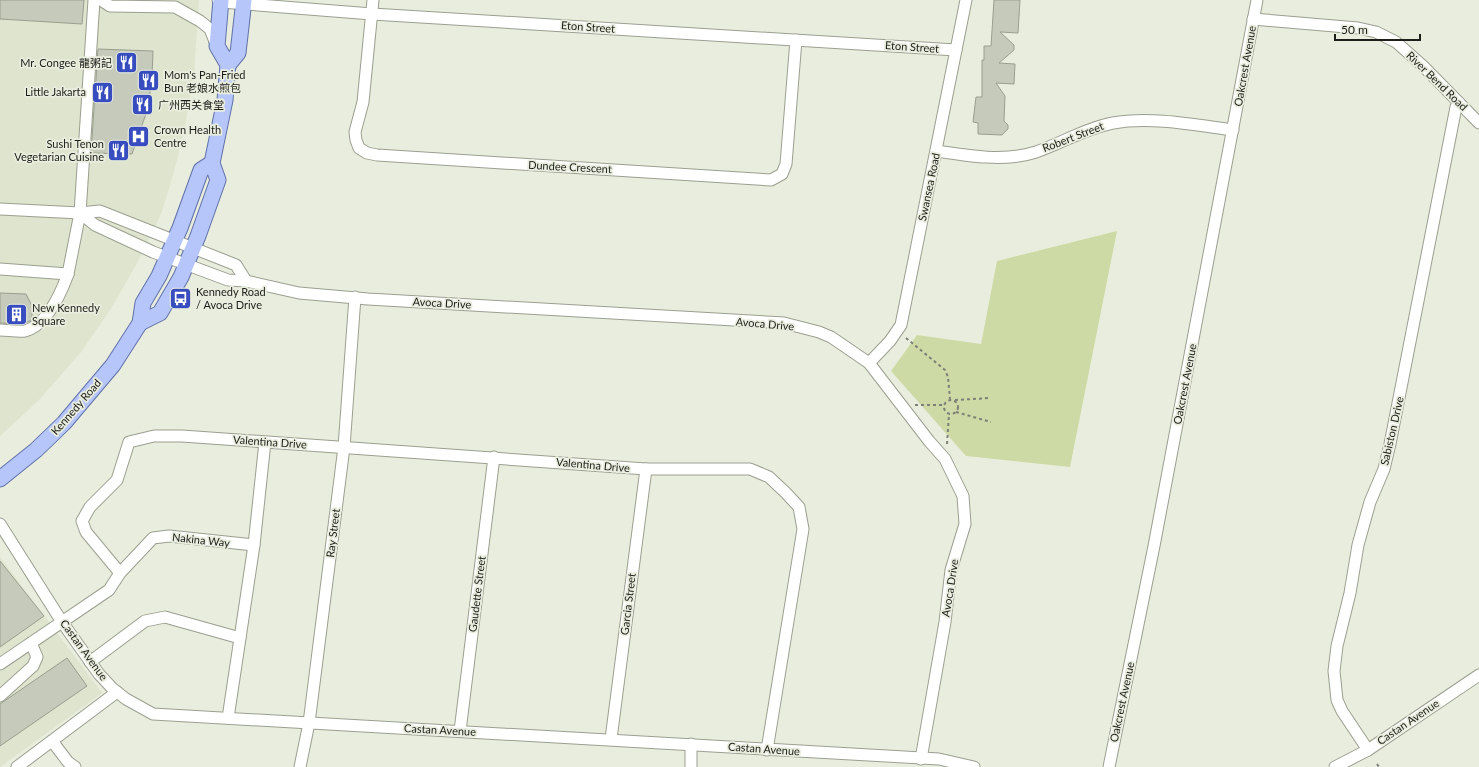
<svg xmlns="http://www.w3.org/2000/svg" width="1479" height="767" font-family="Lato,'Noto Sans SC',sans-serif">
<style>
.built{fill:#dee4cd}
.green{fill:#cedaa5}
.building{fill:#c6cabb;stroke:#9a9e8f}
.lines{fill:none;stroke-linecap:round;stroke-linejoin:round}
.minor-casing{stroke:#9b9f90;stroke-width:13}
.major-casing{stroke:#6172aa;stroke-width:17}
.path{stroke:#7e8077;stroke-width:2;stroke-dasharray:3 3;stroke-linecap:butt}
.minor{stroke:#fff;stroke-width:11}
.major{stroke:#b6c6fb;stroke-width:15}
.labels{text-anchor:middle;stroke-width:3.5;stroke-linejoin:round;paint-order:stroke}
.street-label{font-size:11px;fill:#1d1e19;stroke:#e9edde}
.poi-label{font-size:11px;fill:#1d1e19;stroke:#e9edde;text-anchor:start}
</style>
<rect width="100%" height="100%" fill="#e9edde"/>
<g class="built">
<polygon points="0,0 199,0 194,75 185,126 174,172 161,214 136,265 110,310 81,352 39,400 0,436"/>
<polygon points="0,557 102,693 0,767"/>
</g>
<polygon class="green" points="1117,231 1070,467 966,456 891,371 917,335 981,344 997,261"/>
<g class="building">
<polygon points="0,0 84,0 82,24 0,19"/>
<polygon points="994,0 1020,0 1018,33 1000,32 1014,45 1014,50 999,63 1015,64 1014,84 996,83 1005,96 1004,121 1008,125 1008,129 1002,135 978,134 978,123 973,122 976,97 982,97 982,60 984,60 984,46 991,46"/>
<polygon points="98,49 153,51 152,77 148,108 132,154 91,153"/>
<polygon points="0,293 26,294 32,306 32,320 23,324 0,323"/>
<polygon points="0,561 44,616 0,647"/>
<polygon points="67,658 87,686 0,746 0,704"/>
</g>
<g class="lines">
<defs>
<g id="minor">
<polyline points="101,0 110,6 175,7 200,21 210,29 216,44"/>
<polyline points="218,0 221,2 372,14 956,50"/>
<polyline points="373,0 363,102 355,132 356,140 359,148 367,153 377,155 771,180 782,174 786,164 796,40"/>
<polyline points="1253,19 1358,28 1376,32 1396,42 1423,66 1479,123"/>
<path d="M937,151c31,5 69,11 99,1 26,-9 50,-24 77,-29 37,-7 83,2 120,7"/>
<polyline points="0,209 80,213 100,211 236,265 246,281"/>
<polyline points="80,213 95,225 153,252 228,280 246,281 299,293 368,299 784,323 819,332 831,337 869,363 929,441 945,459 963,496 965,524 951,570 945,622 921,759"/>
<polyline points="0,269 68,274 80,213 94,0"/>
<path d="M0,330c8,0 17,2 25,1 22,-6 36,-38 43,-57"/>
<polyline points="869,363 890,341 901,325 966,0"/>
<polyline points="0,524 62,622 99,674 112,688 126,699 153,714 939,759 974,767"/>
<polyline points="120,573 86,532 82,521 90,507 117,480 129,442 154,436 182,436 646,469 750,469 769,477 786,493 799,507 803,529 767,750"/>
<polyline points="90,662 145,621 165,617 240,638"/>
<polyline points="0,664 109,590 120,573 153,538 169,536 254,545"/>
<polyline points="0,696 33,666 37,657 31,643"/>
<polyline points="228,718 254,545 265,442"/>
<polyline points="460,731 494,457"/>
<polyline points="611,739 646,469"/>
<polyline points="52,741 68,762 75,767"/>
<polyline points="691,744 691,767"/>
<polyline points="1368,750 1342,711 1337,700 1334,671 1337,646 1350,593 1358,545 1370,502 1384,469 1390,444 1456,107 1459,103"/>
<polyline points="17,767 117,692"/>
<polyline points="300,767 309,723 344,447 355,297"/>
<polyline points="1109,767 1154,546 1257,0"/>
<polyline points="1335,767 1368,750 1479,675"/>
</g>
<g id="major">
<polyline points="228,65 238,53 244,0"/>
<polyline points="140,323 160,313 181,277 198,236 218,180 212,163 225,100 228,65 217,46 221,0"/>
<polyline points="0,479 36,450 64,423 113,365 140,323 143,303 159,276 180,228 201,170 212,163"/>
</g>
</defs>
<use href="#minor" class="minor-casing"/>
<use href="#major" class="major-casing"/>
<g class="path">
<polyline points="906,338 945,370 948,377 950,399"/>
<polyline points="955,400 990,398"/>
<circle cx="951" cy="407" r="7"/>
<polyline points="915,405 944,405"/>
<polyline points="956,412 991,422"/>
<polyline points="947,444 949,414"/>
<polyline points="1377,764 1379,767"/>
</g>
<use href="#minor" class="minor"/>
<use href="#major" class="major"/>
</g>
<defs>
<symbol id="restaurant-square" viewBox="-11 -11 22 22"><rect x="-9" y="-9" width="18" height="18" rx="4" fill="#374dbf" stroke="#e9edde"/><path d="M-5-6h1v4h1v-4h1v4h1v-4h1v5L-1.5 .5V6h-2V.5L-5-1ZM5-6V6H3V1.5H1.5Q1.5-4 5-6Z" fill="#fff"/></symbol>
<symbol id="hospital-square" viewBox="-11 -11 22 22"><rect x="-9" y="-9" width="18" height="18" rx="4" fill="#374dbf" stroke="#e9edde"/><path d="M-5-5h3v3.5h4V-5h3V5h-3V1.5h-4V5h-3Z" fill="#fff"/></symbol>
<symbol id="bus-square" viewBox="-11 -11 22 22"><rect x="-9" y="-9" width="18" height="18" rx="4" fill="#374dbf" stroke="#e9edde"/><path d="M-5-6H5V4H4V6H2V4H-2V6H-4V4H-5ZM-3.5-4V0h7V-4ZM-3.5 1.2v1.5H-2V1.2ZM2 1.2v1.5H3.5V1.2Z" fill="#fff"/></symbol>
<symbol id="building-square" viewBox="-11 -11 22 22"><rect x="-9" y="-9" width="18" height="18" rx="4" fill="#374dbf" stroke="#e9edde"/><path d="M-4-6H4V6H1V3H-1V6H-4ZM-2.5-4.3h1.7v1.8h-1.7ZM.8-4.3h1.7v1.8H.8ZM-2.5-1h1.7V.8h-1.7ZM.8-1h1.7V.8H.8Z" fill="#fff"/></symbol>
</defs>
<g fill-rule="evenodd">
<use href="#restaurant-square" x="114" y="50" width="25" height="25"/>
<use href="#restaurant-square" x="136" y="68" width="25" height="25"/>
<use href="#restaurant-square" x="90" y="80" width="25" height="25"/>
<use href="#restaurant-square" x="130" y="92" width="25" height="25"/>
<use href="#hospital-square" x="126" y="124" width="25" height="25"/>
<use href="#restaurant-square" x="106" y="138" width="25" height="25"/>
<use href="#bus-square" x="168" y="286" width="25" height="25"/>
<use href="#building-square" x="4" y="302" width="25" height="25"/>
</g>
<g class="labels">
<g class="street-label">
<text transform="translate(588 27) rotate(4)" y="4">Eton Street</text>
<text transform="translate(912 47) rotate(4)" y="4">Eton Street</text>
<text transform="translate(1245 66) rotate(-80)" y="4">Oakcrest Avenue</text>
<text transform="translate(1437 81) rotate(44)" y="4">River Bend Road</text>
<text transform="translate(1073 137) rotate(-21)" y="4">Robert Street</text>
<text transform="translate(570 167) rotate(3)" y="4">Dundee Crescent</text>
<text transform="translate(929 187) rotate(-78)" y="4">Swansea Road</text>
<text transform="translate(442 303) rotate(3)" y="4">Avoca Drive</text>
<text transform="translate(765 324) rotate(5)" y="4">Avoca Drive</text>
<text transform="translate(1185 384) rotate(-79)" y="4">Oakcrest Avenue</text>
<text transform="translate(76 407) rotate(-49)" y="4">Kennedy Road</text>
<text transform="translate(1392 431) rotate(-77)" y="4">Sabiston Drive</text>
<text transform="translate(270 442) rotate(4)" y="4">Valentina Drive</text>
<text transform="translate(593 465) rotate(5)" y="4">Valentina Drive</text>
<text transform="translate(333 533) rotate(-83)" y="4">Ray Street</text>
<text transform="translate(201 540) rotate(6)" y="4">Nakina Way</text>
<text transform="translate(950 588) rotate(-81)" y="4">Avoca Drive</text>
<text transform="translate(477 594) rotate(-83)" y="4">Gaudette Street</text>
<text transform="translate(628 604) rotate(-83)" y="4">Garcia Street</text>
<text transform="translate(84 650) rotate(54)" y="4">Castan Avenue</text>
<text transform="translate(1122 702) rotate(-78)" y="4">Oakcrest Avenue</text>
<text transform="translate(1408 722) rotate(-34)" y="4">Castan Avenue</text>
<text transform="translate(440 730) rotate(3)" y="4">Castan Avenue</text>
<text transform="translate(764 749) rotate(4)" y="4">Castan Avenue</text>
</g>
<g class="poi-label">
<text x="112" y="67" text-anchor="end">Mr. Congee 龍粥記</text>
<text x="164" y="79">Mom's Pan-Fried<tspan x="164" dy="13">Bun 老娘水煎包</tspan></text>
<text x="86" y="96" text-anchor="end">Little Jakarta</text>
<text x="158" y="109">广州西关食堂</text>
<text x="154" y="134">Crown Health<tspan x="154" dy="13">Centre</tspan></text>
<text x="104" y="148" text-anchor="end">Sushi Tenon<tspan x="104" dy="13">Vegetarian Cuisine</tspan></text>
<text x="196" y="296">Kennedy Road<tspan x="196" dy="13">/ Avoca Drive</tspan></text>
<text x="32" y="312">New Kennedy<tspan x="32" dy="13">Square</tspan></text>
</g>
</g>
<path d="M1335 34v6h85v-6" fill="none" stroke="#1d1e19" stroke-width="2"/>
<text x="1341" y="34" font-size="12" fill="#1d1e19" stroke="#e9edde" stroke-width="3" paint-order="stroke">50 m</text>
</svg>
